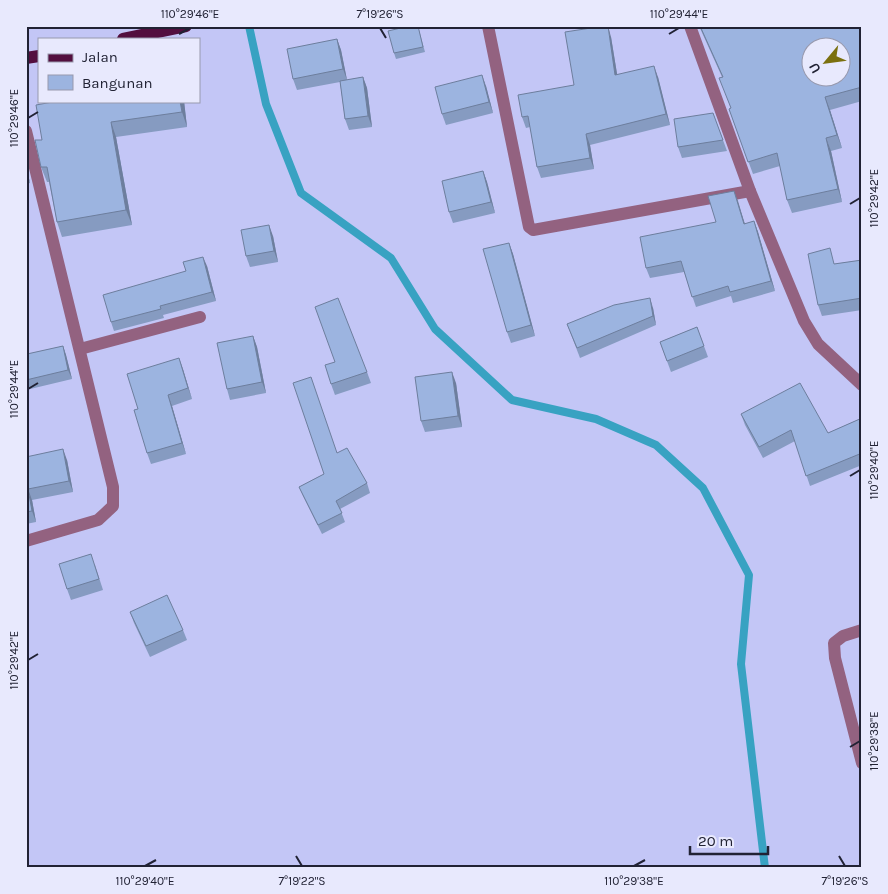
<svg xmlns="http://www.w3.org/2000/svg" width="888" height="894" font-family="Karla,sans-serif">
<style>
.lines{fill:none;stroke-linecap:round;stroke-linejoin:round}
.stream{stroke:#38a2c2;stroke-width:8}
.minor{stroke:#936280;stroke-width:12}
.major{stroke:#530f3f;stroke-width:12}
.wall{fill:#869bc1}
.shaded-wall{fill:#6d7e9d}
.building{fill:#9cb4e0;stroke:#6d7e9d;fill-rule:evenodd}
.ticks{fill:none;stroke:#212234;stroke-width:2}
.neatline{fill:none;stroke:#212234;stroke-width:2}
.ticks-label{font-size:12px;text-anchor:middle;fill:#212234}
</style>
<rect width="100%" height="100%" fill="#c3c6f6"/>
<g class="lines">
<polyline class="stream" points="249,26 266,104 301,193 391,258 435,329 512,400 596,419 656,445 703,488 749,575 741,664 765,868"/>
<g class="minor">
<polyline points="488,26 529,227 533,230 750,191"/>
<polyline points="690,26 750,191 804,321 818,344 862,385"/>
<polyline points="26,131 113,487 113,506 98,520 26,541"/>
<polyline points="80,349 200,317"/>
<polyline points="862,630 843,636 834,643 835,658 862,763"/>
</g>
<g class="major">
<polyline points="123,39 186,26"/>
<polyline points="26,58 39,56"/>
</g>
</g>
<g class="wall">
<polygon points="699,26 862,26 862,101 830,110 842,148 831,151 842,202 792,213 787,200 780,166 753,174 729,109 731,108 722,77"/>
<polygon points="419,30 425,52 396,59 394,53"/>
<polygon points="611,37 617,74 658,77 670,125 590,145 594,169 541,178 537,167 530,127 526,128 522,117 574,85"/>
<polygon points="337,39 341,50 347,80 363,77 367,88 372,127 349,130 345,119 340,82 297,90 293,79"/>
<polygon points="486,86 493,113 446,125 442,114"/>
<polygon points="58,101 184,101 187,127 116,137 132,225 62,237 57,222 49,182 47,182 41,167 42,140"/>
<polygon points="713,113 727,151 682,158 678,147"/>
<polygon points="26,166 30,183 26,184"/>
<polygon points="483,171 487,182 495,213 453,223 449,212"/>
<polygon points="734,191 745,224 754,221 758,232 775,291 733,303 731,296 696,307 684,272 650,278 646,268 716,222"/>
<polygon points="273,236 278,262 250,267 246,256"/>
<polygon points="509,243 513,254 535,336 511,343 507,332"/>
<polygon points="862,260 862,310 822,316 818,305 835,264"/>
<polygon points="207,266 216,301 163,315 164,318 114,331 111,322"/>
<polygon points="653,308 656,325 580,358 567,324"/>
<polygon points="697,327 708,357 671,372 660,342"/>
<polygon points="253,336 257,347 266,393 230,400 227,389"/>
<polygon points="26,343 29,354 63,346 66,355 72,379 26,390"/>
<polygon points="179,358 192,399 172,406 186,454 151,464 147,453 138,409"/>
<polygon points="335,362 367,372 371,383 335,395 331,384"/>
<polygon points="456,383 462,427 425,432 421,421"/>
<polygon points="741,414 828,433 862,418 862,465 810,486 795,441 763,458 745,425"/>
<polygon points="338,453 367,483 370,493 340,509 345,522 322,534 303,496 299,487 324,474"/>
<polygon points="26,457 67,460 73,492 32,500 36,522 26,524"/>
<polygon points="95,565 103,590 71,600 67,589"/>
<polygon points="130,612 183,630 187,640 150,657 134,623"/>
</g>
<g class="shaded-wall">
<polygon points="608,26 611,37 619,86 615,75"/>
<polygon points="337,39 341,50 347,80 343,69"/>
<polygon points="654,66 658,77 670,125 666,114"/>
<polygon points="482,75 486,86 493,113 489,102"/>
<polygon points="363,77 367,88 372,127 368,116"/>
<polygon points="825,97 830,110 842,148 837,135"/>
<polygon points="180,101 184,101 187,127 182,112"/>
<polygon points="111,122 116,137 132,225 126,210"/>
<polygon points="586,134 590,145 594,169 590,158"/>
<polygon points="826,138 831,151 842,202 838,189"/>
<polygon points="26,166 30,183 26,172"/>
<polygon points="483,171 487,182 495,213 491,202"/>
<polygon points="734,191 738,201 748,235 744,224"/>
<polygon points="754,221 758,232 775,291 771,281"/>
<polygon points="269,225 273,236 278,262 274,251"/>
<polygon points="509,243 513,254 535,336 531,325"/>
<polygon points="203,257 207,266 216,301 212,292"/>
<polygon points="650,298 653,308 656,325 653,316"/>
<polygon points="253,336 257,347 266,393 262,382"/>
<polygon points="26,343 31,363 26,349"/>
<polygon points="63,346 66,355 72,379 68,370"/>
<polygon points="179,358 183,369 192,399 188,388"/>
<polygon points="452,372 456,383 462,427 458,416"/>
<polygon points="168,395 172,406 186,454 182,443"/>
<polygon points="63,449 67,460 73,492 69,481"/>
<polygon points="28,489 32,500 36,522 32,511"/>
</g>
<g class="building">
<polygon points="409,26 418,26 423,47 394,53 388,31"/>
<polygon points="604,26 608,26 615,75 654,66 666,114 586,134 590,158 537,167 528,116 522,117 518,95 574,85 565,32"/>
<path d="M700,26h162v61l-37,10 12,38 -11,3 12,51 -51,11 -10,-47 -29,9 -19,-53 2,-1 -12,-30 4,-1zM810,48h30v30h-30z"/>
<polygon points="337,39 343,69 293,79 287,49"/>
<polygon points="482,75 489,102 442,114 435,87"/>
<polygon points="363,77 368,116 345,119 340,81"/>
<polygon points="58,101 180,101 182,112 111,122 126,210 57,222 47,167 41,167 35,140 42,140 36,105"/>
<polygon points="713,113 723,140 678,147 674,119"/>
<polygon points="483,171 491,202 449,212 442,181"/>
<polygon points="734,191 744,224 754,221 771,281 730,292 728,286 692,297 681,261 646,268 640,237 716,222 708,196"/>
<polygon points="269,225 274,251 246,256 241,230"/>
<polygon points="509,243 531,325 507,332 483,249"/>
<polygon points="830,248 834,264 862,260 862,298 818,305 808,254"/>
<polygon points="203,257 212,292 160,306 161,309 111,322 103,295 186,271 183,262"/>
<polygon points="338,298 367,372 331,384 325,365 335,362 315,307"/>
<polygon points="650,298 653,316 577,348 567,324 614,305"/>
<polygon points="697,327 704,346 667,361 660,342"/>
<polygon points="253,336 262,382 227,389 217,343"/>
<polygon points="63,346 68,370 26,380 26,349 27,354"/>
<polygon points="179,358 188,388 168,395 182,443 147,453 134,410 138,409 127,374"/>
<polygon points="452,372 458,416 421,421 415,377"/>
<polygon points="311,377 337,453 347,448 367,483 336,501 342,513 318,525 299,487 324,474 293,383"/>
<polygon points="800,383 828,433 862,418 862,453 806,476 791,430 759,447 741,414"/>
<polygon points="63,449 69,481 28,489 32,511 26,512 26,457"/>
<polygon points="91,554 99,579 67,589 59,564"/>
<polygon points="167,595 183,630 146,646 130,612"/>
</g>
<path class="ticks" d="M380,28l6,10M179,34l11,-6M669,34l10,-6M28,118l10,-6M850,204l10,-6M28,389l10,-6M850,476l10,-6M28,660l10,-6M850,747l10,-6M296,856l6,10M839,856l6,10M145,866l11,-6M634,866l11,-6"/>
<rect width="888" height="894" fill="none" stroke="#e8e9fd" stroke-width="55"/>
<rect x="38" y="38" width="162" height="65" fill="#e8e9fd" stroke="#9899ad"/>
<rect x="48" y="54" width="25" height="8" fill="#530f3f" stroke="#9899ad"/>
<text x="82" y="62" font-size="15" fill="#212234">Jalan</text>
<rect x="48" y="75" width="25" height="15" fill="#9cb4e0" stroke="#9899ad"/>
<text x="82" y="88" font-size="15" fill="#212234">Bangunan</text>
<g transform="translate(826 62) rotate(241)"><circle r="24" fill="#e8e9fd" stroke="#9899ad"/>
<path d="M0-4L9 19L0 12L-9 19Z" fill="#7b700f"/>
<text y="-8" font-size="14" font-weight="bold" text-anchor="middle" fill="#212234">U</text>
</g>
<path d="M690 846v8h78v-8" fill="none" stroke="#212234" stroke-width="2.5"/>
<text x="698" y="846" font-size="15" fill="#212234" stroke="#e8e9fd" stroke-width="4" paint-order="stroke">20 m</text>
<rect x="28" y="28" width="832" height="838" class="neatline"/>
<g class="ticks-label">
<text x="190" y="18">110°29'46"E</text>
<text x="380" y="18">7°19'26"S</text>
<text x="679" y="18">110°29'44"E</text>
<text transform="translate(14 118) rotate(-90)" y="4">110°29'46"E</text>
<text transform="translate(874 198) rotate(-90)" y="4">110°29'42"E</text>
<text transform="translate(14 389) rotate(-90)" y="4">110°29'44"E</text>
<text transform="translate(874 470) rotate(-90)" y="4">110°29'40"E</text>
<text transform="translate(14 660) rotate(-90)" y="4">110°29'42"E</text>
<text transform="translate(874 741) rotate(-90)" y="4">110°29'38"E</text>
<text x="145" y="885">110°29'40"E</text>
<text x="302" y="885">7°19'22"S</text>
<text x="634" y="885">110°29'38"E</text>
<text x="845" y="885">7°19'26"S</text>
</g>
</svg>
